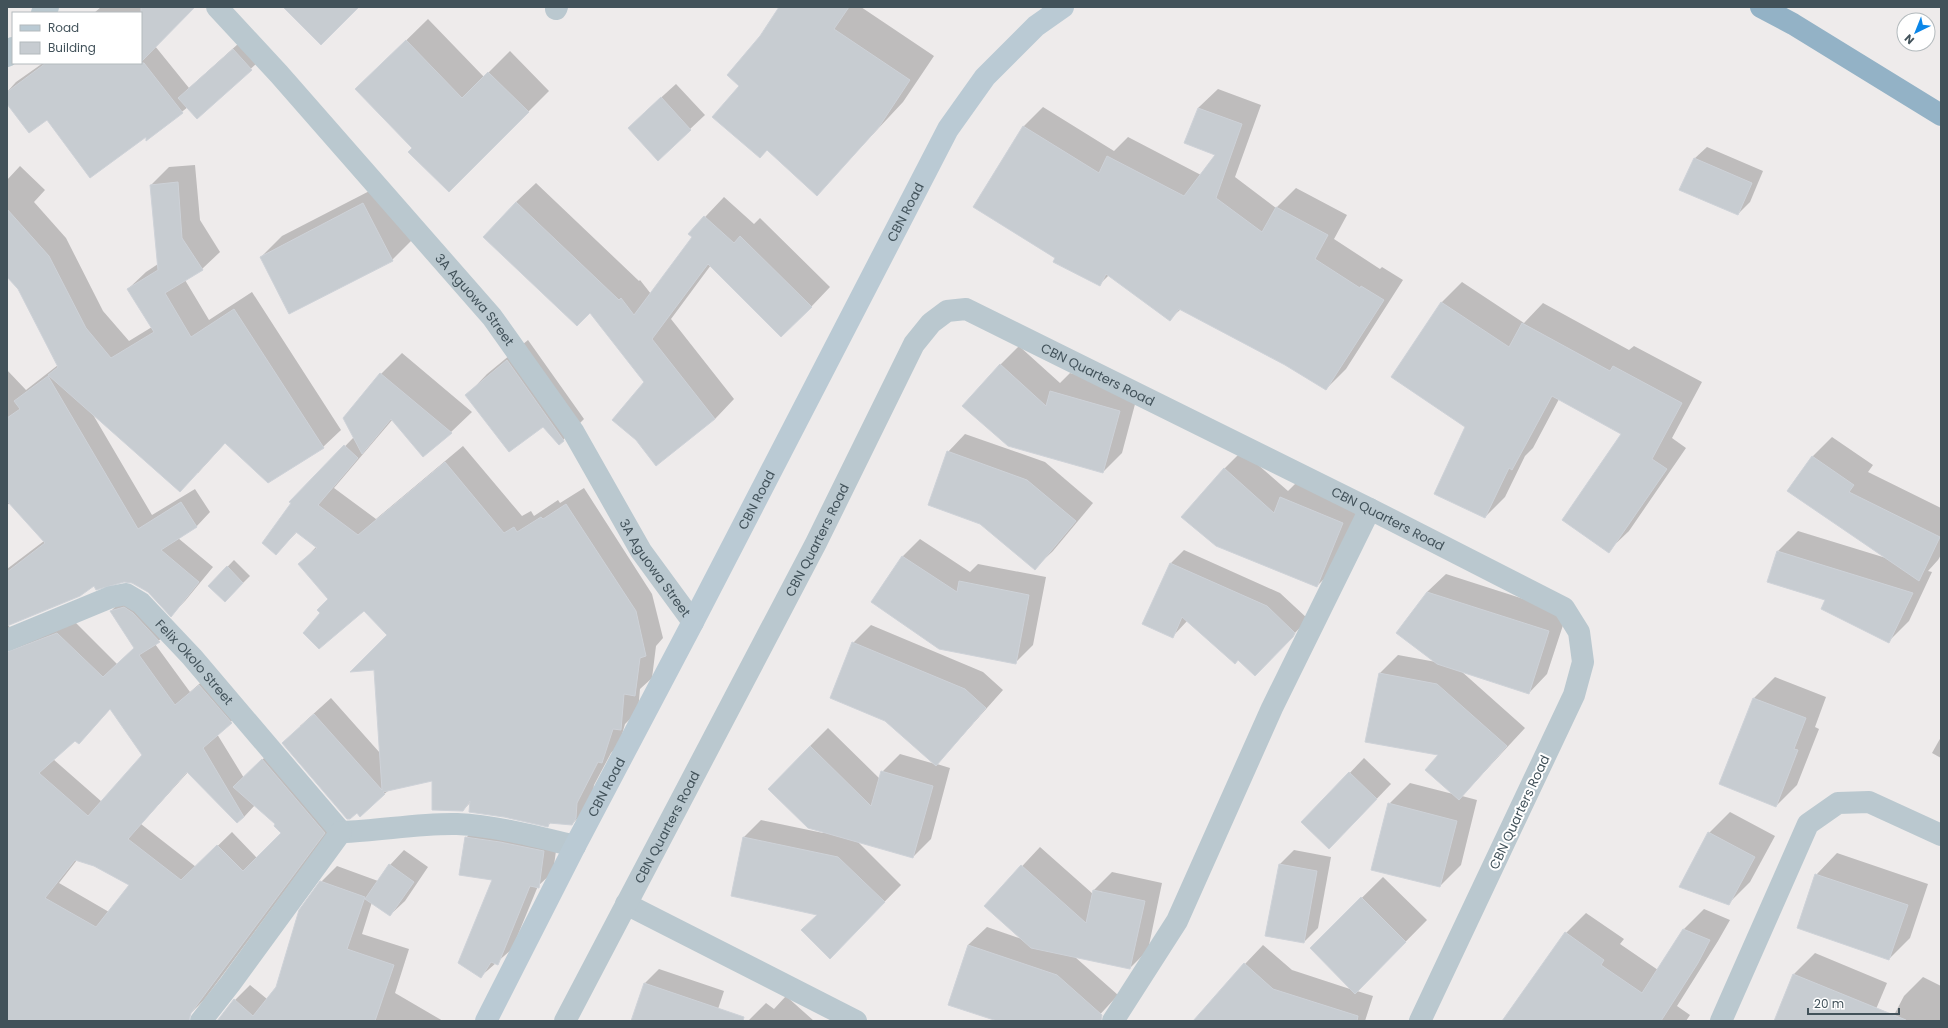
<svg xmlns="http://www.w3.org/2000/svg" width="1948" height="1028" font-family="Poppins,sans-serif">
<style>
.shadow{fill:#0003;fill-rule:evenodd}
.building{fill:#c7ccd1;stroke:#ced2d8;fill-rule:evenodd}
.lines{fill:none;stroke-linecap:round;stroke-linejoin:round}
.minor{stroke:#bac8cf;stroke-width:22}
.secondary{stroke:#bacad4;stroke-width:22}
.trunk{stroke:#93b2c6;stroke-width:22}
.labels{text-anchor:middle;stroke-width:4;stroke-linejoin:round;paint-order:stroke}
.street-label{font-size:13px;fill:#42525a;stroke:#fff}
</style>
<rect width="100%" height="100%" fill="#eeebeb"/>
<g class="shadow">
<polygon points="101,7 194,7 155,46 189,88 248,35 266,55 197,117 188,107 147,139 147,135 47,118 7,102 7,92 16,82 43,63 141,63 141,13 94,13"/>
<polygon points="780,7 861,7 934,56 903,102 817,194 768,149 760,157 740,85 761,37"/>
<polygon points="428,19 484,77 510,51 549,91 449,191 414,148 378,68"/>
<polygon points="676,84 705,115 658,159 643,114"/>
<polygon points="1218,89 1261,105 1235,177 1276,208 1296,188 1347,215 1334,239 1380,269 1382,267 1403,280 1346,369 1326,389 1286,364 1181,309 1170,319 1109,275 1099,285 974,207 1024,126 1043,107 1114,151 1128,137 1201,175 1216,154 1198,108"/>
<polygon points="1707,147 1763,171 1750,202 1738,214 1694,159"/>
<path d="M195,165l5,55 20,32 -18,17 -17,11 24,40 43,-28 89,138 -18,17 -97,-5 -28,31 -106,-60 60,102 43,-26 15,23 -14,15 -18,11 35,29 -28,34 -14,14 -23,-23 -15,-10 -10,-1 -29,3 -85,41 1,6 62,-12 45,45 18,-16 -24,-37 14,-14 49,30 -19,17 35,48 24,-21 32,37 -29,26 27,44 33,-33 62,73 -135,182 -14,14 -55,7h-128v-452l37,-28 -34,-38 -3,2v-135l19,20 32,-25 -51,-99v-86l13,-14 25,24 -11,12 32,36 37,73 26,30 23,-14 -24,-38 18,-17 12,-8 -7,-79 18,-18zM111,708l32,47 -41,47 -49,-43 21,-19 5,3zM188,772l56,45 11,-12 21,19 6,9 -25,25 -25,-26 -36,35 -55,-43zM77,860l17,5 37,19 -22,28 -50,-29z"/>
<polygon points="385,183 413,239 392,260 290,312 261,257 282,236"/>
<polygon points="536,183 639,281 640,280 651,294 693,237 689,234 724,197 754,224 760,218 830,287 811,307 711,265 671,319 734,399 715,419 645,382 516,202"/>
<polygon points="1462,282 1524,323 1543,303 1629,350 1634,346 1702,382 1672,438 1686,448 1629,531 1608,551 1623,434 1559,399 1533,448 1525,456 1505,497 1485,517 1467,427 1392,377 1442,302"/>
<polygon points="528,340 584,419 559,444 543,425 467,395 487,374"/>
<polygon points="1019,346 1060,383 1070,373 1138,393 1122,453 1103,472 1000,365"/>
<polygon points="402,353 472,412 451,432 393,419 334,488 376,519 463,446 522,516 531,511 534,516 558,500 560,503 584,488 652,594 663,638 656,646 652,678 640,689 638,711 625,724 619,745 611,753 594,785 592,800 589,807 572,824 551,822 548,826 471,802 463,810 433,780 389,790 360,815 300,726 331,698 380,753 388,635 364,609 321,613 329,599 300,564 317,546 297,532 276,553 292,503 291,502 354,437 381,374"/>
<polygon points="965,434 1045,462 1093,503 1053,551 1035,568 980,523 948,452"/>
<polygon points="1832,437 1873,465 1868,472 1941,508 1941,555 1938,560 1928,571 1932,572 1909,621 1889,641 1827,600 1778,551 1798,531 1886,558 1812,457"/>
<polygon points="1242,451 1288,491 1299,480 1360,504 1335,568 1317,586 1224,469"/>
<polygon points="920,539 970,572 978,564 1046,577 1033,645 1015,663 872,602 903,556"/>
<polygon points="1184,550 1280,593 1308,619 1268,662 1239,659 1188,620 1173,636 1170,564"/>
<polygon points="234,560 250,576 225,601 210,585"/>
<polygon points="1446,574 1567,613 1547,674 1529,693 1461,671 1525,728 1462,796 1477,800 1461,865 1440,886 1389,804 1410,783 1453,794 1440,755 1380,673 1398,655 1436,662 1427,592"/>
<polygon points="871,625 983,672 1003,690 937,764 950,768 931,839 913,857 857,841 901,885 847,940 818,914 744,837 761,820 823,833 810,746 828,728 880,779 882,772 900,754 935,764 853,643"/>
<polygon points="1775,677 1826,697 1815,727 1819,729 1797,785 1776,806 1720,784 1754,698"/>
<polygon points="1941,737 1941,758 1932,753"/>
<polygon points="1364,758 1391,784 1344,833 1303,822"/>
<polygon points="1730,812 1775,836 1750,882 1729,903 1680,887 1709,833"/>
<polygon points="480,823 558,837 553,872 538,886 512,949 480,977 493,880 466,838"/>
<polygon points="1040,847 1093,894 1094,890 1112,872 1162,883 1148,950 1130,968 1075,957 1118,995 1094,1021 1000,1021 968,945 987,927 1022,939 985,906"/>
<polygon points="404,850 428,867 405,901 390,915 372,902 362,934 409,949 395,993 443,1021 220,1021 235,1000 250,985 267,999 277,987 321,882 337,866 378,881 390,865"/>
<polygon points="1294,850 1331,857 1318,928 1304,942 1280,864"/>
<polygon points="1837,853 1928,884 1910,938 1889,959 1816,875"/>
<polygon points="1383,877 1427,920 1357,991 1373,996 1365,1021 1204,1021 1245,964 1263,945 1292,970 1353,990 1311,948"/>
<polygon points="1704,909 1730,920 1718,941 1677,1006 1690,1015 1686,1021 1503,1021 1566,933 1586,913 1624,939 1620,944 1658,970 1684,929"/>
<polygon points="1815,953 1887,983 1871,1021 1775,1021 1794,974"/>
<polygon points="659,969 724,991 714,1021 632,1021 645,983"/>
<polygon points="1923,977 1941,986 1941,1021 1895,1021 1892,1019 1904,996"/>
<polygon points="786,996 814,1021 748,1021 766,1003 774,1009"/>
</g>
<g class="building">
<polygon points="141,7 195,7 141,62"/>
<polygon points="283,7 359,7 321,45"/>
<polygon points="779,7 849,7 834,29 910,80 879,127 817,196 767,150 760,158 712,117 739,86 727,75 760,36"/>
<polygon points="406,40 462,98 488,72 529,112 449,192 408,152 412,148 355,89"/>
<polygon points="233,49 252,70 197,119 178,98"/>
<polygon points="46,63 144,63 183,113 146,141 146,137 90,178 47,120 29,133 7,104 7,92"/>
<polygon points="661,97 691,130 658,161 628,128"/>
<polygon points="1198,108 1242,124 1216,198 1262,232 1276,207 1328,235 1315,259 1360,288 1361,286 1384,300 1326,390 1285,365 1179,309 1170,321 1106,274 1100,286 1053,262 1055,258 973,207 1023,126 1099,173 1107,156 1184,196 1215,155 1184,143"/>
<polygon points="1694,158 1752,183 1738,215 1679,190"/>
<polygon points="178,182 182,238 203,270 165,293 191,337 234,309 324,448 268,483 225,443 180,492 48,375 58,367 18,289 7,277 7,209 49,256 86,328 111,358 154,332 127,289 158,270 150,185"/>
<polygon points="516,202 619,300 621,298 634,315 692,237 688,234 704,216 734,243 740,236 812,307 781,337 708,264 652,339 715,419 656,466 636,440 612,420 644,382 590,313 577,326 483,237"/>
<polygon points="363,203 393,261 289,314 260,257"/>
<polygon points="1441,302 1509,347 1522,323 1610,371 1613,366 1682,403 1652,459 1667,469 1609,553 1562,520 1621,434 1552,396 1512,470 1509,468 1485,518 1434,494 1465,427 1391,377"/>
<polygon points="507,360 562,438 564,441 559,445 543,427 509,452 465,395"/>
<polygon points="1000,364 1046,406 1050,391 1120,411 1103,473 1008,446 962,406"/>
<polygon points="380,373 452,433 423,457 391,419 362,454 343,418"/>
<polygon points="48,376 138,529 181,502 197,527 161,550 199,582 171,617 148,592 132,583 124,582 96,590 94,586 80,596 7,626 7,572 45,543 7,501 7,418 20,409 14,401"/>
<polygon points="344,445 358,458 318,505 358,535 445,462 504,533 514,527 517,532 541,517 543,519 566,504 636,611 646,656 640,658 635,696 624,694 621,730 613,729 602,763 598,762 577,803 576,818 572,825 549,823 548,827 504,817 469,812 470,801 463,811 432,810 432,781 383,792 385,794 360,817 357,813 350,819 347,819 282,743 314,714 382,790 374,670 350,672 387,635 364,611 319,649 303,633 320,613 317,610 328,599 298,564 317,548 296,532 276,555 262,543 291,503 289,502"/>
<polygon points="947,451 1027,480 1076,521 1035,570 980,524 928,505"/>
<polygon points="1812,456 1854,485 1849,492 1940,537 1919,581 1787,491"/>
<polygon points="1224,468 1274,513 1280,497 1343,523 1317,587 1216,546 1181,517"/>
<polygon points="1777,551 1913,593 1889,643 1821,609 1825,600 1767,582"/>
<polygon points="902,556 957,592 959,581 1029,595 1016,664 939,649 871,602"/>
<polygon points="1170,563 1267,606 1295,633 1293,637 1255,676 1238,660 1235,664 1182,617 1173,638 1142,624"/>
<polygon points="227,566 243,583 225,602 208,586"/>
<polygon points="1427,592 1549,631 1529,694 1437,664 1396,633"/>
<path d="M124,607l9,6 27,29 -21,13 36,50 24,-20 33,38 -29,25 41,69 -7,6 -50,-51 -59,67 53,41 36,-35 26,26 38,-38 -7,-7 1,-2 -42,-37 29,-28 63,74 -134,180 -2,8h-182v-369l50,-19 46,44 31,-29 -24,-37zM110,709l32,46 -54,61 -49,-43 36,-32 4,3zM75,860l19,6 35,19 -33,42 -51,-29z"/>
<polygon points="852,642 965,689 986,708 936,766 885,721 830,698"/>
<polygon points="1379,673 1437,684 1507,746 1459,800 1425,770 1438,755 1365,742"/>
<polygon points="1753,698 1806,718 1794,749 1798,750 1776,807 1719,784"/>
<polygon points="810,746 871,806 881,771 933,786 913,858 808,828 768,789"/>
<polygon points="1349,772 1377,799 1329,849 1301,822"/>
<polygon points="1388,803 1457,821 1440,887 1371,870"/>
<polygon points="1708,832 1755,857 1729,905 1679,887"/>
<polygon points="465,837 500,842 544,851 539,888 530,886 498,965 491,962 481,978 458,963 492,880 459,875"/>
<polygon points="743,837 838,857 885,902 830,959 801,930 817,915 731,896"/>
<polygon points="389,864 414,882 390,916 365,899"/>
<polygon points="1279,864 1317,871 1304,943 1265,936"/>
<polygon points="1021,865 1086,923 1093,890 1145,901 1130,969 1031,948 984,906"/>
<polygon points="1815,874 1908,905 1889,960 1797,928"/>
<polygon points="320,881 365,897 347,949 394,965 375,1021 217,1021 234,999 253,1016 276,987 299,910"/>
<polygon points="1361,897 1406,942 1355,994 1310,948"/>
<polygon points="1683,929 1710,940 1698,963 1661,1021 1502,1021 1565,932 1604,960 1601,965 1642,993"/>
<polygon points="968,945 1057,975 1102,1015 1101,1021 997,1021 948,1005"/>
<polygon points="1244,963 1273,989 1358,1016 1357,1021 1193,1021"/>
<polygon points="1793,974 1906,1020 1906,1021 1774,1021"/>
<polygon points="644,983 744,1017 743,1021 631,1021"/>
</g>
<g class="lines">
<g class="minor">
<path id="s1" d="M217,7l62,67 213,243 81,114 68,120 52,71"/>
<polyline points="556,9 557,7"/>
<polyline points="42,13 48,7"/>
<polyline points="7,56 13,48"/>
<path id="s2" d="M7,640l104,-43 15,-3 15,9 51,54 149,175"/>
<path d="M341,832c39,-1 77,-9 116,-8 40,2 80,13 118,22"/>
<polyline points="626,904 856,1021"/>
<polyline points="201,1021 230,984 341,832"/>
<path id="s3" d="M565,1021l251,-478 98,-199 17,-21 16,-12 19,-2 404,200 194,99 15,24 4,30 -9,33 -154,326"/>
<polyline points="1113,1021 1177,921 1272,708 1370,509"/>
<polyline points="1721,1021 1808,824 1838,803 1869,802 1941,835"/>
</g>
<path class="secondary" id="s4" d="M486,1021l89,-175 118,-224 255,-493 37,-52 51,-51 27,-19"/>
<polyline class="trunk" points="1761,7 1793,24 1941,115"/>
</g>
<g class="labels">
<g class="street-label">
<text dy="5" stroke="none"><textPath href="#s4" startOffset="911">CBN Road</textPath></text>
<text dy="5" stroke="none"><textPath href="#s1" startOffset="390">3A Aguowa Street</textPath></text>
<text dy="5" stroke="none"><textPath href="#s3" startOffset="975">CBN Quarters Road</textPath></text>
<text dy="5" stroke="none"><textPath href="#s4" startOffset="587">CBN Road</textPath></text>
<text dy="5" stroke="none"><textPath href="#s3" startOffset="1299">CBN Quarters Road</textPath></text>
<text dy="5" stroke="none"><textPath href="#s3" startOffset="543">CBN Quarters Road</textPath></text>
<text dy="5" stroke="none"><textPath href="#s1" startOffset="714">3A Aguowa Street</textPath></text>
<text dy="5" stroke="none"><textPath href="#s2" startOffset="225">Felix Okolo Street</textPath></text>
<text dy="5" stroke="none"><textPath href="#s4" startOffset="263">CBN Road</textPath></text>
<text transform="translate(1519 812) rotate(-65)" y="5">CBN Quarters Road</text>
<text dy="5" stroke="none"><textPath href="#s3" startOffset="219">CBN Quarters Road</textPath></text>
</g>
</g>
<rect width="1948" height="1028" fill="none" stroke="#42525a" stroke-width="16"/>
<rect x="12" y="12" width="130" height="52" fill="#ffffff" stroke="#b3babd"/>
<rect x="20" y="25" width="20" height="6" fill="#bacad4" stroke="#b3babd"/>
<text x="48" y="32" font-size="12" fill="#42525a">Road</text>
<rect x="20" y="42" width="20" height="12" fill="#c7ccd1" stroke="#b3babd"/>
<text x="48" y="52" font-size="12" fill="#42525a">Building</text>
<g transform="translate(1916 32) rotate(223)"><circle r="19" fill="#ffffff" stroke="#b3babd"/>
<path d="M0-3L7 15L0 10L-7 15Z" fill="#0b86e8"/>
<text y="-6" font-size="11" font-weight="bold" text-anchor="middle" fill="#42525a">N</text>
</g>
<path d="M1808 1008v6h91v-6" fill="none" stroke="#42525a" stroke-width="2"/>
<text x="1814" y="1008" font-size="12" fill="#42525a" stroke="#ffffff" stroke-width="3" paint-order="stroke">20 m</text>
</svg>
